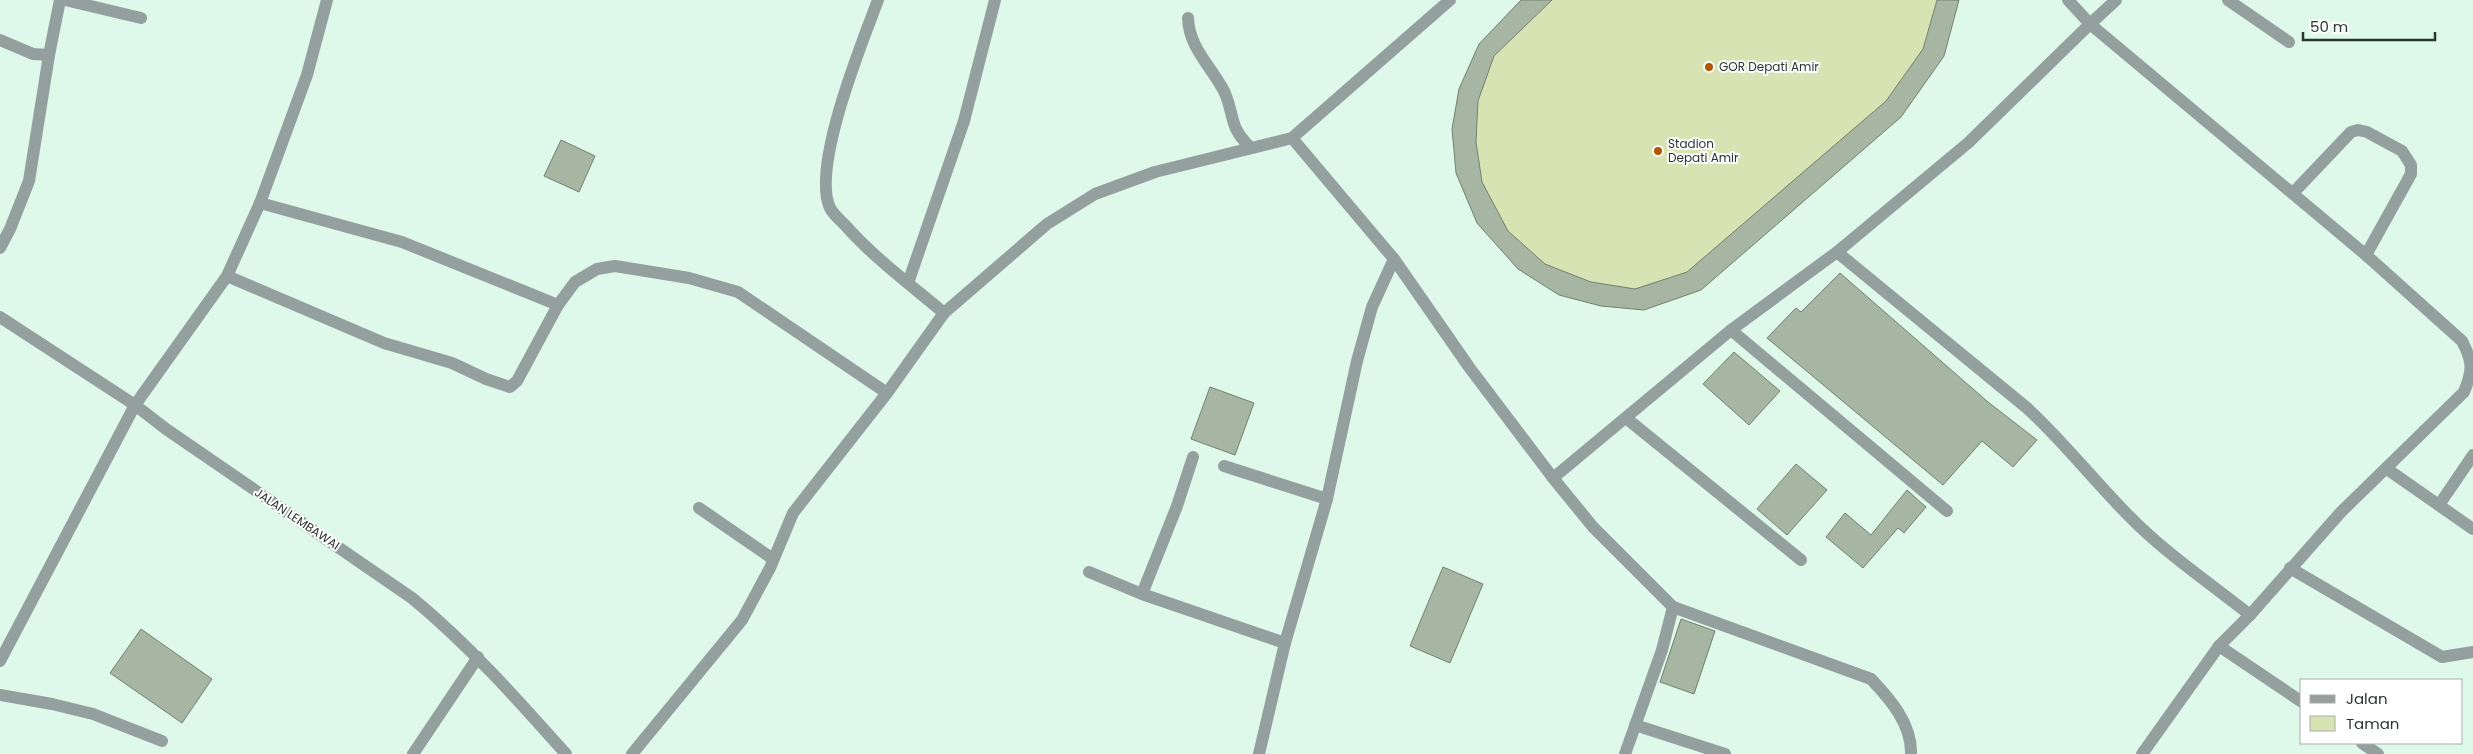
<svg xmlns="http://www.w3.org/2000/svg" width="2473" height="754" font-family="Poppins,sans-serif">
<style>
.green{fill:#d8e3b4}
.building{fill:#a6b6a2;stroke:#73826f}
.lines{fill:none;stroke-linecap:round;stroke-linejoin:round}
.minor{stroke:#93a09e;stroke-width:12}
.poi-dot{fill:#b25500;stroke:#fff;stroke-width:2}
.labels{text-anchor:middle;stroke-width:4;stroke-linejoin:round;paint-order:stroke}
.poi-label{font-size:12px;fill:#2b3530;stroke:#fff;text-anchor:start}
.street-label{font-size:12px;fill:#2b3530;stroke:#fff}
</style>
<rect width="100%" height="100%" fill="#def8ea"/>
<polygon class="green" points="1521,0 1958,0 1944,56 1901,117 1701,290 1644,310 1601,306 1518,269 1477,223 1456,173 1452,129 1459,89 1479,44"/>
<g class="building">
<polygon points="1521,0 1552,0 1494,56 1478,101 1476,142 1482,182 1508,231 1545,264 1591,282 1635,289 1687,272 1886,101 1923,49 1937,0 1959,0 1944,56 1901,117 1701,290 1644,310 1601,306 1559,295 1518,269 1477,223 1456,173 1452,129 1459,89 1479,44"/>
<polygon points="561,140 595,156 579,192 544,176"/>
<polygon points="1840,273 1988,402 2037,440 2013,467 1982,441 1943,485 1767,338 1796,308 1801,312"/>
<polygon points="1734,352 1780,391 1749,425 1703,384"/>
<polygon points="1210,387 1254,403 1235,455 1191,439"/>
<polygon points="1796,464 1827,490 1787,535 1757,509"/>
<polygon points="1907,490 1926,507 1904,533 1898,528 1863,568 1826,537 1845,513 1871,535"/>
<polygon points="1443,567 1483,584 1450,663 1410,646"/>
<polygon points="1681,619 1715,631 1694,694 1660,682"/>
<polygon points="141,629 212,679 182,723 110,673"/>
</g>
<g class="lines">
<g class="minor">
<polyline points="65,0 141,18"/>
<path d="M878,0c-16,43 -67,167 -48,208 3,6 10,12 15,17 29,33 66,60 99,88"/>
<polyline points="2068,0 2090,24 2116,0"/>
<polyline points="2228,0 2289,42"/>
<path d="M1188,18c1,30 23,48 36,73 11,24 4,35 26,56"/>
<polyline points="0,40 33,54 49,55"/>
<polyline points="2293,193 2351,132 2358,130 2367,132 2402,151 2411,165 2411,174 2366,255"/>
<polyline points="260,203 402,242 558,305"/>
<polyline points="0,248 10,229 29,181 49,55 60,0"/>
<path d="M1837,252l190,156c37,34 67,73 102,108 36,37 81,67 121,99"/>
<path d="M1394,259l75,108 84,111 178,-148 106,-78 131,-109 122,-119 276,231 96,86c11,21 11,29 2,51l-123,120 -91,103 -31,31 -77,108"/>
<polyline points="227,276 384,343 452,363 486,379 510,387 517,381 558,305 575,282 597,269 615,266 689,278 738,292 887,393"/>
<polyline points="908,283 964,121 995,0"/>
<path d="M0,317l135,88 31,24 246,169c57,47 105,101 154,156"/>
<polyline points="1731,330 1947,511"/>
<polyline points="1626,418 1801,560"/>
<polyline points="1224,466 1327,499"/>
<polyline points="2387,469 2473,529"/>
<path d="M1553,478l40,49 80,80 198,72c19,20 41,45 40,75"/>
<polyline points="2439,505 2473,455"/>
<polyline points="699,508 773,559"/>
<polyline points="2290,568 2442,657 2473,652"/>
<polyline points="1089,572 1142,594 1285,643"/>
<polyline points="1142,594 1177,506 1193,457"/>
<polyline points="2219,646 2302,702"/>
<polyline points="0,661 135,405 227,276 260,203 307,75 327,0"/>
<polyline points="0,695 52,704 93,714 162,741"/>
<polyline points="1635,725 1725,754"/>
<polyline points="2362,743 2378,754"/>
<polyline points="413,754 478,657"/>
<polyline points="632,754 742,620 770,568 793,513 887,393 944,313 1047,224 1095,194 1155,172 1292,138"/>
<polyline points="1259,754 1285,643 1327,499 1357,361 1372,307 1394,259 1292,138 1450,0"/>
<polyline points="1625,754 1662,650 1673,607"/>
</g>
</g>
<g class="poi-dot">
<circle cx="1709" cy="67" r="5"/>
<circle cx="1658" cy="151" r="5"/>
</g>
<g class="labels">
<g class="poi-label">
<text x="1719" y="71">GOR Depati Amir</text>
<text x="1668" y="148">Stadion<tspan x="1668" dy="14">Depati Amir</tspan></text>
</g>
<g class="street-label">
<text transform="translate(297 519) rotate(34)" y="4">JALAN LEMBAWAI</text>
</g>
</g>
<rect x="2300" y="679" width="162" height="65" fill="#ffffff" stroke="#aaaeac"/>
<rect x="2310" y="695" width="25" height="8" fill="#93a09e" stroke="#aaaeac"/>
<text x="2346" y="704" font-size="15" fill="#2b3530">Jalan</text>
<rect x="2310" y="716" width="25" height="15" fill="#d8e3b4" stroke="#aaaeac"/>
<text x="2346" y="729" font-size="15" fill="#2b3530">Taman</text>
<path d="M2303 32v8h132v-8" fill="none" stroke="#2b3530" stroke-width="2.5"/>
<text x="2310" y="32" font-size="15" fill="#2b3530" stroke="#ffffff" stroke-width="4" paint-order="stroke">50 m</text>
</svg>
